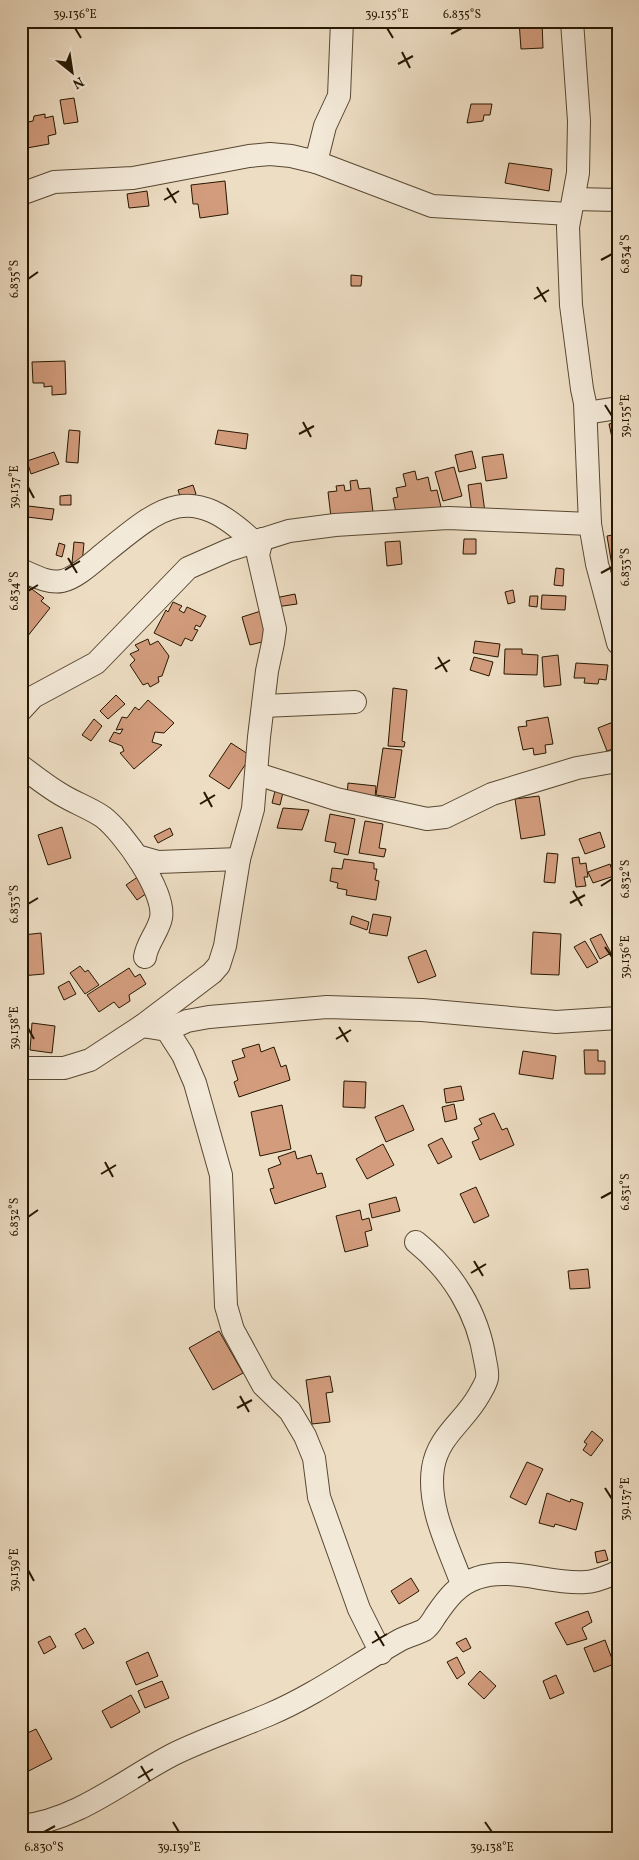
<svg xmlns="http://www.w3.org/2000/svg" width="639" height="1860" font-family="Vollkorn,serif">
<style>
.building{fill:#d29c7d;stroke:#271701}
.lines{fill:none;stroke-linecap:round;stroke-linejoin:round}
.minor-casing{stroke:#584832;stroke-width:24}
.minor{stroke:#f3e9d8;stroke-width:22}
.ticks{fill:none;stroke:#271701;stroke-width:2}
.neatline{fill:none;stroke:#271701;stroke-width:2}
.ticks-label{font-size:12px;text-anchor:middle;fill:#271701}
</style>
<rect width="100%" height="100%" fill="#edddc3"/>
<filter id="stains"><feTurbulence type="fractalNoise" baseFrequency=".004" numOctaves="4"/><feColorMatrix values="0 0 0 0 .2 0 0 0 0 .09 0 0 0 0 .02 0 0 0 .5 -.17"/></filter>
<radialGradient id="worn" r=".72"><stop offset=".6" stop-color="#630" stop-opacity="0"/><stop offset="1" stop-color="#630" stop-opacity=".3"/></radialGradient>
<g class="building">
<polygon points="519,21 542,21 543,48 521,49"/>
<polygon points="74,98 78,122 64,124 60,100"/>
<polygon points="471,104 492,104 490,115 484,115 483,121 467,123"/>
<polygon points="45,114 45,118 53,116 56,134 48,136 49,144 27,148 23,123 33,121 34,116"/>
<polygon points="509,163 552,169 549,191 505,183"/>
<polygon points="225,181 228,214 200,218 198,204 193,204 191,185"/>
<polygon points="147,191 149,206 129,208 127,194"/>
<polygon points="351,275 362,276 361,286 351,286"/>
<polygon points="65,361 66,394 52,395 52,386 44,387 44,383 33,383 32,362"/>
<polygon points="618,422 618,465 609,424"/>
<polygon points="69,430 80,431 78,463 66,462"/>
<polygon points="218,430 248,434 246,449 215,444"/>
<polygon points="472,451 476,468 459,472 455,455"/>
<polygon points="54,452 59,464 31,474 27,461"/>
<polygon points="503,454 507,478 486,481 482,457"/>
<polygon points="454,467 462,496 443,501 435,472"/>
<polygon points="415,471 417,480 428,477 431,491 437,490 441,507 397,517 393,498 398,497 396,488 406,486 403,474"/>
<polygon points="357,480 359,489 370,488 373,512 331,517 328,492 337,491 336,486 344,485 345,491 351,490 350,481"/>
<polygon points="481,483 485,512 472,514 468,485"/>
<polygon points="193,485 196,494 181,499 178,490"/>
<polygon points="71,495 71,505 60,505 60,496"/>
<polygon points="28,506 54,509 52,520 27,517"/>
<polygon points="618,534 618,584 615,584 607,536"/>
<polygon points="464,539 476,539 476,554 463,554"/>
<polygon points="400,541 402,564 387,566 385,542"/>
<polygon points="74,542 84,543 82,564 72,563"/>
<polygon points="59,543 65,545 62,557 56,555"/>
<polygon points="556,568 564,569 563,586 554,585"/>
<polygon points="29,587 44,598 41,601 50,608 27,637 21,633 21,598"/>
<polygon points="513,590 515,602 508,604 505,592"/>
<polygon points="295,594 297,604 276,607 275,598"/>
<polygon points="542,595 566,596 565,610 541,609"/>
<polygon points="530,596 538,596 537,607 529,606"/>
<polygon points="173,602 182,606 179,610 184,613 187,607 206,616 200,627 196,625 194,629 198,630 192,641 185,638 181,646 154,633 166,610 168,612"/>
<polygon points="261,611 270,640 250,645 242,617"/>
<polygon points="148,639 150,645 158,641 169,656 162,676 158,677 159,682 150,687 148,683 143,685 130,665 135,660 130,654 139,650 135,645"/>
<polygon points="475,641 500,644 498,657 473,653"/>
<polygon points="505,649 522,649 522,654 538,655 537,675 504,674"/>
<polygon points="558,655 561,685 544,687 542,657"/>
<polygon points="474,657 493,662 489,676 470,670"/>
<polygon points="576,663 608,665 606,680 599,679 598,684 584,683 585,678 574,678"/>
<polygon points="393,688 407,690 402,741 405,742 404,747 388,746"/>
<polygon points="116,695 125,704 108,719 100,711"/>
<polygon points="148,700 174,723 164,733 155,732 152,742 162,745 134,769 120,753 124,751 122,746 109,741 114,732 120,734 123,729 116,730 122,717 127,718 135,707 139,710"/>
<polygon points="548,717 553,744 545,745 546,753 534,755 533,748 523,750 518,727 527,726 526,721"/>
<polygon points="94,719 102,726 91,741 82,735"/>
<polygon points="618,720 618,747 607,751 598,728"/>
<polygon points="231,743 251,756 229,789 209,776"/>
<polygon points="383,748 402,750 395,798 376,795"/>
<polygon points="348,783 376,786 375,798 347,796"/>
<polygon points="276,787 284,788 280,805 272,803"/>
<polygon points="539,796 545,835 521,839 515,799"/>
<polygon points="283,808 309,810 302,830 277,828"/>
<polygon points="330,814 355,819 348,855 334,852 336,843 325,841"/>
<polygon points="365,821 383,824 379,848 386,849 384,857 359,853"/>
<polygon points="62,827 71,858 48,865 38,835"/>
<polygon points="170,828 173,835 158,843 154,836"/>
<polygon points="600,832 605,847 585,854 579,839"/>
<polygon points="547,853 558,854 555,883 544,882"/>
<polygon points="579,857 580,864 586,863 588,877 584,877 586,886 576,887 572,858"/>
<polygon points="344,859 374,863 374,869 377,869 375,880 379,881 376,900 346,895 347,890 337,888 338,883 330,881 332,868 342,869"/>
<polygon points="610,864 614,876 593,883 588,872"/>
<polygon points="142,874 153,889 137,900 126,885"/>
<polygon points="373,914 391,917 387,936 369,933"/>
<polygon points="352,916 369,922 367,930 350,924"/>
<polygon points="618,930 618,945 612,933"/>
<polygon points="533,932 561,934 559,975 531,974"/>
<polygon points="41,933 44,974 21,976 23,935"/>
<polygon points="601,934 611,953 600,959 590,939"/>
<polygon points="585,941 598,962 587,968 574,947"/>
<polygon points="426,950 436,976 418,983 408,957"/>
<polygon points="80,966 85,972 88,970 99,985 85,994 70,973"/>
<polygon points="129,968 135,977 140,974 146,984 129,995 130,1001 119,1008 114,1002 99,1012 87,995"/>
<polygon points="69,981 76,994 64,1000 58,987"/>
<polygon points="32,1023 55,1026 52,1053 30,1050"/>
<polygon points="259,1044 261,1052 274,1047 281,1067 286,1065 290,1080 239,1097 234,1082 238,1080 232,1061 245,1057 242,1049"/>
<polygon points="584,1050 598,1050 598,1061 605,1061 605,1074 585,1074"/>
<polygon points="523,1051 556,1056 553,1079 519,1074"/>
<polygon points="344,1081 366,1082 365,1108 343,1107"/>
<polygon points="461,1086 464,1100 446,1103 444,1089"/>
<polygon points="454,1104 457,1119 445,1122 442,1107"/>
<polygon points="282,1105 291,1149 260,1156 251,1112"/>
<polygon points="403,1105 414,1130 386,1142 375,1117"/>
<polygon points="494,1113 502,1130 507,1128 514,1145 480,1160 472,1142 479,1139 474,1128 482,1124 479,1119"/>
<polygon points="442,1138 452,1157 438,1164 428,1145"/>
<polygon points="383,1144 394,1165 367,1179 356,1159"/>
<polygon points="295,1151 297,1159 311,1155 317,1174 322,1173 326,1187 275,1204 270,1189 274,1188 268,1169 281,1164 278,1157"/>
<polygon points="476,1187 489,1216 474,1223 460,1194"/>
<polygon points="396,1197 400,1211 372,1218 369,1204"/>
<polygon points="360,1210 362,1220 369,1218 372,1230 365,1232 368,1246 345,1252 336,1216"/>
<polygon points="588,1269 590,1288 570,1289 568,1271"/>
<polygon points="219,1331 243,1373 213,1390 189,1348"/>
<polygon points="330,1376 333,1392 326,1393 330,1422 312,1424 306,1380"/>
<polygon points="592,1431 603,1440 591,1456 583,1450 587,1444 584,1442"/>
<polygon points="527,1462 543,1469 526,1505 510,1497"/>
<polygon points="547,1493 570,1502 571,1499 583,1503 576,1530 555,1524 554,1527 539,1523"/>
<polygon points="605,1550 608,1560 597,1563 595,1552"/>
<polygon points="411,1578 419,1591 399,1604 391,1591"/>
<polygon points="588,1611 592,1622 582,1628 587,1639 567,1645 555,1623"/>
<polygon points="85,1628 94,1643 83,1649 75,1634"/>
<polygon points="50,1636 56,1647 44,1654 38,1642"/>
<polygon points="466,1638 471,1648 463,1652 456,1643"/>
<polygon points="605,1640 614,1664 594,1672 584,1648"/>
<polygon points="148,1652 158,1676 136,1685 126,1662"/>
<polygon points="457,1657 465,1673 457,1679 447,1662"/>
<polygon points="480,1671 496,1686 484,1699 468,1684"/>
<polygon points="556,1675 564,1693 550,1699 543,1681"/>
<polygon points="162,1681 169,1698 145,1708 138,1691"/>
<polygon points="131,1695 140,1712 111,1728 102,1711"/>
<polygon points="36,1729 52,1759 21,1775 21,1736"/>
</g>
<g class="lines">
<defs>
<g id="minor">
<polyline points="572,21 579,121 578,173 568,227 571,305 582,389 585,403 590,524 597,564 618,643"/>
<polyline points="316,162 325,126 339,96 342,21"/>
<polyline points="21,194 54,182 133,178 249,156 270,154 291,156 316,162 432,206 570,214"/>
<polyline points="574,199 618,200"/>
<polyline points="586,413 618,408"/>
<path d="M21,570c12,5 27,14 41,11 14,-3 30,-18 41,-27 60,-49 87,-73 151,-12"/>
<polyline points="263,706 355,702"/>
<polyline points="21,710 33,697 96,663 188,568 229,550 289,531 335,525 448,518 590,524"/>
<path d="M21,766c13,10 27,21 41,29 13,8 28,13 41,22 20,15 63,75 58,101 -3,14 -14,25 -16,39"/>
<polyline points="257,774 336,799 427,819 445,817 492,794 577,768 618,761"/>
<polyline points="137,856 158,862 239,859"/>
<polyline points="142,1026 167,1030 183,1055 195,1083 221,1175 226,1306 233,1330 263,1385 290,1411 305,1436 314,1458 319,1497 359,1609 381,1653"/>
<polyline points="167,1030 187,1021 209,1017 327,1007 422,1010 556,1022 618,1018"/>
<polyline points="21,1068 64,1068 90,1060 142,1026 212,973 219,965 225,946 239,859 253,809 259,737 267,671 273,643 275,629 258,555 262,539"/>
<path d="M416,1242c36,29 62,71 69,118 1,5 3,13 2,18 -1,6 -6,13 -8,17 -15,27 -41,41 -46,73 -6,39 16,80 29,116"/>
<path d="M21,1826c57,-6 104,-47 153,-72 31,-15 63,-26 94,-39 47,-20 88,-50 132,-75 8,-4 16,-6 24,-10 6,-4 8,-9 12,-15 11,-16 22,-31 41,-37 35,-12 73,7 109,4 10,0 22,-6 32,-10"/>
</g>
</defs>
<use href="#minor" class="minor-casing"/>
<use href="#minor" class="minor"/>
</g>
<path class="ticks" d="M75,28l6,10M387,28l6,10M451,34l11,-6M402,52l8,16M398,64l15,-8M167,188l9,15M164,200l15,-9M601,260l11,-6M28,279l10,-7M537,287l9,15M534,299l15,-9M605,405l7,11M303,422l8,15M299,434l15,-8M28,487l6,11M68,558l9,15M65,570l15,-9M601,573l11,-6M28,591l10,-6M438,657l9,15M435,669l15,-9M204,792l8,15M200,804l15,-9M601,886l11,-7M573,891l9,15M570,903l15,-8M28,904l10,-6M605,947l7,10M339,1027l9,15M28,1028l6,11M336,1039l15,-9M105,1162l8,15M101,1174l15,-9M601,1198l11,-6M28,1217l10,-7M474,1261l9,15M471,1273l15,-9M240,1396l9,16M237,1408l15,-8M605,1488l7,11M28,1570l6,11M375,1631l9,15M372,1643l15,-9M141,1766l9,15M138,1778l15,-9M173,1822l6,10M485,1822l7,10M44,1832l11,-6"/>
<rect width="639" height="1860" fill="none" stroke="#edddc3" stroke-width="55"/>
<g transform="translate(72 72) rotate(150)" stroke="#f3e9d8" stroke-width="4" paint-order="stroke">
<path d="M0-4L9 19L0 12L-9 19Z" fill="#271701"/>
<text y="-8" font-size="14" font-weight="bold" text-anchor="middle" fill="#271701">N</text>
</g>
<rect x="28" y="28" width="584" height="1804" class="neatline"/>
<g class="ticks-label">
<text x="75" y="18">39.136°E</text>
<text x="387" y="18">39.135°E</text>
<text x="462" y="18">6.835°S</text>
<text transform="translate(625 254) rotate(-90)" y="4">6.834°S</text>
<text transform="translate(14 279) rotate(-90)" y="4">6.835°S</text>
<text transform="translate(625 416) rotate(-90)" y="4">39.135°E</text>
<text transform="translate(14 487) rotate(-90)" y="4">39.137°E</text>
<text transform="translate(625 567) rotate(-90)" y="4">6.833°S</text>
<text transform="translate(14 591) rotate(-90)" y="4">6.834°S</text>
<text transform="translate(625 879) rotate(-90)" y="4">6.832°S</text>
<text transform="translate(14 904) rotate(-90)" y="4">6.833°S</text>
<text transform="translate(625 957) rotate(-90)" y="4">39.136°E</text>
<text transform="translate(14 1028) rotate(-90)" y="4">39.138°E</text>
<text transform="translate(625 1192) rotate(-90)" y="4">6.831°S</text>
<text transform="translate(14 1217) rotate(-90)" y="4">6.832°S</text>
<text transform="translate(625 1499) rotate(-90)" y="4">39.137°E</text>
<text transform="translate(14 1570) rotate(-90)" y="4">39.139°E</text>
<text x="44" y="1851">6.830°S</text>
<text x="179" y="1851">39.139°E</text>
<text x="492" y="1851">39.138°E</text>
</g>
<rect width="100%" height="100%" filter="url(#stains)"/>
<rect width="100%" height="100%" fill="url(#worn)"/>
</svg>
